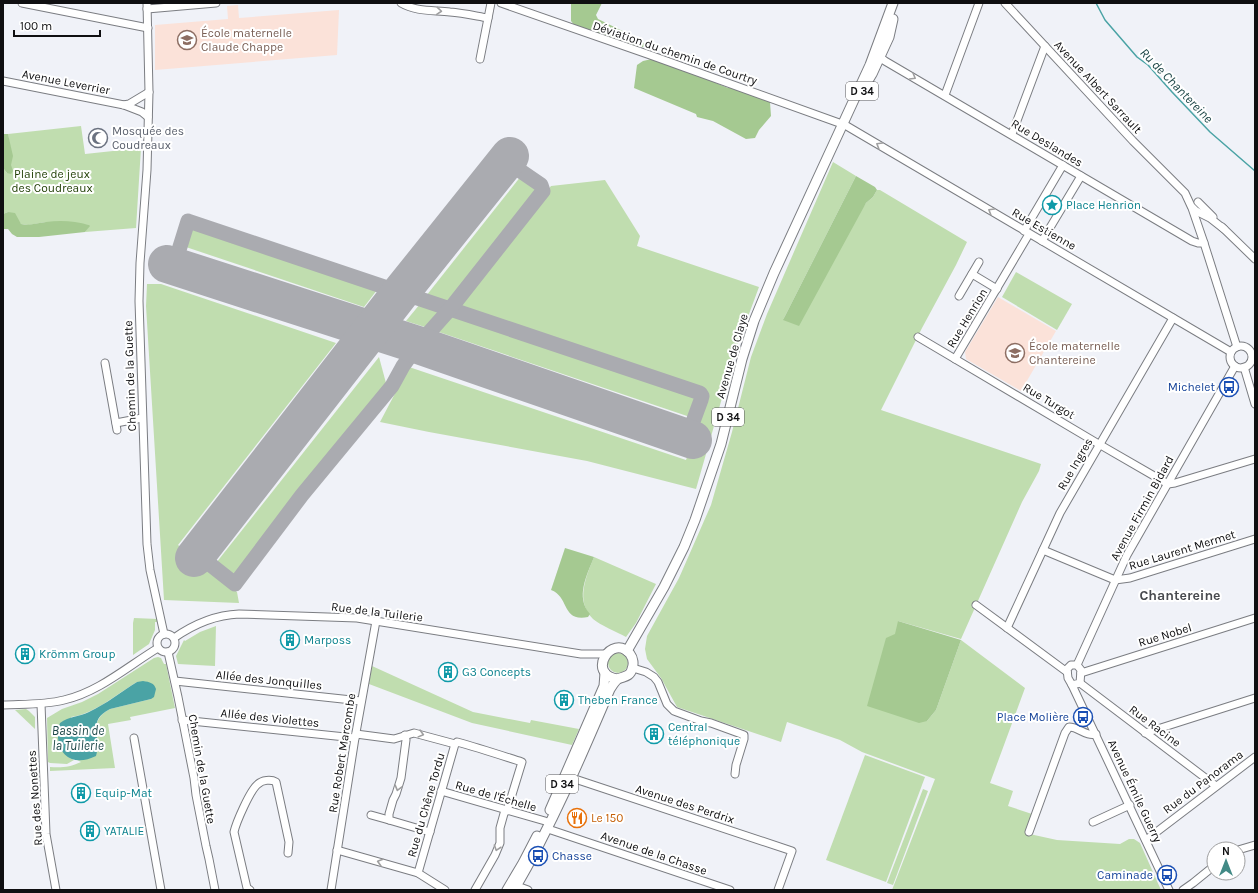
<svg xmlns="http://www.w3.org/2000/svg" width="1258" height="893" font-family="Karla,sans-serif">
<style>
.education{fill:#fbe2d9}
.green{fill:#c0ddaf}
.forest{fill:#a5c991}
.water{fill:#4aa3a5}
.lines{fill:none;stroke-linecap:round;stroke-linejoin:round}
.stream{stroke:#4aa3a5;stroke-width:1.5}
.taxiway{stroke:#aaabb0;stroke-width:15}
.runway{stroke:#aaabb0;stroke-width:38}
.minor-casing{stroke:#7b7d82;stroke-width:9}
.major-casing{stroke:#7b7d82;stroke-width:11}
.minor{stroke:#fff;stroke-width:7}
.major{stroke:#fff;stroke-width:9}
.oneway{stroke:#9f9fa0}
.labels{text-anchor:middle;stroke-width:4;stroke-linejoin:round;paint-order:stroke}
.shield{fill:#fff;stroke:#575758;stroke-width:1}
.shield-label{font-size:11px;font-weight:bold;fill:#0f0f11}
.education-label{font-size:12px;fill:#785e54;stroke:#fff;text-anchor:start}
.street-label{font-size:12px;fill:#0f0f11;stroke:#fff}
.worship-label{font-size:12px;fill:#5b616d;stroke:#fff;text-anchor:start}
.park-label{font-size:12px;fill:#1e3d02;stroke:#fff}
.culture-label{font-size:12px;fill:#0d838f;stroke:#fff;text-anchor:start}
.transit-label{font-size:12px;fill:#164399;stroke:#fff;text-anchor:end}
.food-label{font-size:12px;fill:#c56008;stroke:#fff;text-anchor:start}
.water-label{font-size:13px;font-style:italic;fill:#1f4849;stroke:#fff}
.quarter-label{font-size:14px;font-weight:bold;fill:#484a4f;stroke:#fff}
</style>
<rect width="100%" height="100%" fill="#f0f2f8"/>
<g class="education">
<polygon points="238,5 239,18 339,10 337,55 155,70 155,25 228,19 227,6"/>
<polygon points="998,297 1056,331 1021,391 966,359 965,352"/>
</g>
<g class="green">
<path d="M81,126l4,28 56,-6 -5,80 -51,4 4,-6v-1l-43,-3 -18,3 -7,-1 -13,-12 -5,2v-46l4,5c9,-20 3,-20 1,-39z"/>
<polygon points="833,162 856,176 783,320 866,203 873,197 877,190 880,190 967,242 956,265 922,328 881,410 1041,464 1039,471 1022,502 961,639 898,621 927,721 936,710 961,640 1025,688 990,783 1013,791 1008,806 1032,814 1025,833 1057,840 1120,844 1129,839 1134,839 1140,843 1161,890 892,890 935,779 862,752 840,740 787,722 781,742 677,707 661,678 647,659 645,649 647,636 679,578 711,505 732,432 751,357 767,314"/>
<polygon points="521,176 538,189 449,303 426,296"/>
<polygon points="605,180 640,236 637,246 759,287 736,349 696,489 587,461 429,432 380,422 409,367 686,460 707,399 707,394 699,387 456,307 551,186"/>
<polygon points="190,227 377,290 364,307 183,246"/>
<polygon points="1016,272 1072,304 1057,330 1002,297"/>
<polygon points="147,284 161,284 336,343 178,545 237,592 239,603 164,600 146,306"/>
<polygon points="420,304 443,311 428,328 406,321"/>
<polygon points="451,314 696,396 690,417 436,331"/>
<polygon points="379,357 386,383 234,576 216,563"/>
<path d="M594,557l62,27 -20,39 -10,14c-9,-5 -26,-12 -33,-18 -18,-18 -7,-42 1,-62z"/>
<polygon points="134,618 158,619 158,622 155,622 155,630 149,644 133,655 133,623"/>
<polygon points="216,626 215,666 178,664 176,656 184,640 185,641 200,632"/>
<circle cx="618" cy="663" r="10"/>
<path d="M158,657l3,1 3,6h2l9,44 -45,9 1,3 -23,4 7,44 -65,3v-4c12,1 20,0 31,-5l-4,-2h4l17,-11c-1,-18 -7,-30 12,-40l41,-10 -14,-17c-20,12 -43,32 -66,35l-3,40 6,3 -7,4 -17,-1 -2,-1 -1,-44 15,-9 20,-7 16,-8 56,-36z"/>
<polygon points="372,666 473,712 530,723 531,720 579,729 572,745 472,723 369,684"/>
<polygon points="26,709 29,711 35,717 35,729 15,710"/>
<polygon points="865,755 925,777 886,882 826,860"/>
<polygon points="923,789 928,791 893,885 887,883"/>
</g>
<g class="forest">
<polygon points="571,3 602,3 596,15 598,19 641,40 645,45 643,47 635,47 575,26 571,21"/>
<polygon points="656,58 728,88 745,88 757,93 770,102 771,116 759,130 755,138 746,139 713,121 697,117 696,114 634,88 637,65 643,61"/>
<polygon points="3,134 8,134 13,156 11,165 13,171 11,174 7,173 3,168"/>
<polygon points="856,176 875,187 877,190 873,197 866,203 799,326 783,320"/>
<path d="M8,212l7,1 6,11c9,2 16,-1 25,-2 15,-2 29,-1 43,3l1,1 -5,6 -46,5h-22l-5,-3 -4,-5h-5v-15z"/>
<path d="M565,548l29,9c-7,18 -19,40 -4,57l-2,3c-27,5 -18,-20 -37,-27z"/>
<polygon points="898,621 961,640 936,710 927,721 919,723 867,706 886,638 895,634"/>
</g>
<path class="water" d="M143,681c7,1 11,2 13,8l-2,8 -3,2 -41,10c-24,12 -8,27 -14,47 -18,9 -36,4 -38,-18 0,-5 0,-10 2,-15 9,-7 20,-6 29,-11 17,-8 32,-20 48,-30z"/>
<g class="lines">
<polyline class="stream" points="1096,3 1105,20 1137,57 1148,65 1172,92 1210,132 1255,171"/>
<g class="taxiway">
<polyline points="174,266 188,221 700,393 702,396 701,400 687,438"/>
<polyline points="197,554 235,584 302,495 392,386 403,366 418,345 450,309 543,191 541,185 506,161"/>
</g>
<g class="runway">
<polyline points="167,264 418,345 693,440"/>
<polyline points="194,558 401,292 510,156"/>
</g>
<defs>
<g id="minor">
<polyline points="22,3 148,28"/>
<polyline points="147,3 149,92 147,170 140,263 139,301 147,544 150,570 164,634"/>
<path d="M401,3c15,9 33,7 49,9 13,1 26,4 38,6"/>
<polyline points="501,3 650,55 842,124"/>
<polyline points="1005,3 1133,141 1185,193 1191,206 1196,211 1210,218 1224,229"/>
<polyline points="147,9 216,3"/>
<polyline points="880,57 885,61 1192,241 1198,243 1204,243"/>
<polyline points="480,59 491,3"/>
<polyline points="3,81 124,105 142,112 148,117"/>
<polyline points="945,95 979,3"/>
<polyline points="124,105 129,104 149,92"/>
<polyline points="845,125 1231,352"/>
<polyline points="1012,134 1045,46"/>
<polyline points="1198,202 1213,217"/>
<polyline points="1192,208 1204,243 1237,347"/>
<polyline points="1222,227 1255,259"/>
<polyline points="1024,231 1063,165"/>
<polyline points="1042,241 1081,176"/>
<polyline points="972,274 997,289"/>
<polyline points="959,296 979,262"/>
<polyline points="918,337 1097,443 1168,484 1175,483 1255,459"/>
<circle cx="1241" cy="357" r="11"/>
<polyline points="955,359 1029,234"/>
<polyline points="105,363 117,430"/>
<polyline points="1244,367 1255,404"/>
<polyline points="116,423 142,418"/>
<polyline points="1043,550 1115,580 1130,578 1255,539"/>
<polyline points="976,605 1067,672"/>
<polyline points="1007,628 1060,513 1173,318"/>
<circle cx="166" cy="643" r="9"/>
<path d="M174,638c20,-14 40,-23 65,-24l118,4 224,36h25"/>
<polyline points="168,652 178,697 194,778 196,795 206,846 209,859 215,890"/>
<polygon points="1071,665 1077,665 1081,670 1080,683 1072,685 1068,678 1067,669"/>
<polyline points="1077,665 1127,555 1235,366"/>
<polyline points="633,668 646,672 654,677 658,682 667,704 674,711 701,721 711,723 744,735 744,739 736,765 735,774"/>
<polyline points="1081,673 1255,618"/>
<polyline points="175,681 361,701"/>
<polyline points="1080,683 1216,786"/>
<polyline points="1072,685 1169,890"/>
<polyline points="41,704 46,834 56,890"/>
<path d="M3,705c21,-1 41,0 61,-5 35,-8 64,-34 94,-52"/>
<polyline points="182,720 355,738"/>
<polyline points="1145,733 1255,698"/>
<path d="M356,734l38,5 20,-6 41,11 2,-2c22,6 43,13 65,20l-15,49"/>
<polyline points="405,735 406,740 401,778 396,794 393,800 389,814 389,820 430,832"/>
<polyline points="134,738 161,890"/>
<polyline points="572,778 792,851 778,890"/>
<polyline points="441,791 545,821"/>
<polyline points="371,815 389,820"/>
<polyline points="1093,822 1130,805"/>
<polyline points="548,829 730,890"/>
<path d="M1029,832l36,-99 4,-6c10,0 17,10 27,7"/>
<polyline points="1146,840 1255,757"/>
<polyline points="337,850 418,873 445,890"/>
<polyline points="1238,850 1255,845"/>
<polyline points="418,873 455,744"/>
<polyline points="517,886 528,890"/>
<path d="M250,890l-3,-2 -13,-56c2,-9 16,-42 24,-48 4,-4 13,-5 18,-2l13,60 -1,11"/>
<polyline points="331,890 355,738 376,621"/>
<polyline points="475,890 495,855 500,843 500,828 505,810"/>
<polyline points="1183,890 1193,883 1214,866"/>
</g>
<g id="major">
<polyline points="866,84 872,74 889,37 893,19"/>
<polyline points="627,651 664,587 684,547 695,520 721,444 742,359 754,321 774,273 870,65 893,3"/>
<polyline points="550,810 604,686 605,673"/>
<polyline points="507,890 523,863 537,836"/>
<path d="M514,890c38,-65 67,-133 96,-201 2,-3 5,-8 8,-10 6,-3 12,-2 14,-10 2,-5 1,-11 -2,-15 -18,-22 -45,21 -12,25"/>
</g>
</defs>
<use href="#minor" class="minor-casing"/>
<use href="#major" class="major-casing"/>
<use href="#minor" class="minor"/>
<use href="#major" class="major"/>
</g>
<defs><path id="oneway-chevron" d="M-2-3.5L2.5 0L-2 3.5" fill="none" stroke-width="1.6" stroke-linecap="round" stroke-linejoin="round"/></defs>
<g class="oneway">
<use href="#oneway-chevron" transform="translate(439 11) rotate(5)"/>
<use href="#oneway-chevron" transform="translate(913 77) rotate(30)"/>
<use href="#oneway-chevron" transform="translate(879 145) rotate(-149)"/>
<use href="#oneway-chevron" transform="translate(991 211) rotate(-149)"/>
<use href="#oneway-chevron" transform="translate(421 734) rotate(15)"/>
<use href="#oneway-chevron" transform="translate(398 788) rotate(105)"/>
<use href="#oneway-chevron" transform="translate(497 848) rotate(109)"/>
<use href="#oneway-chevron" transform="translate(380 862) rotate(-164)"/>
</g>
<defs>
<symbol id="school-ring" viewBox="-11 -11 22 22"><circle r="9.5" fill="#fff" stroke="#8d6e63" stroke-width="1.5"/><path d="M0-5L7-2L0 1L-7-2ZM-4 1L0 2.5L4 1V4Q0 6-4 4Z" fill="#8d6e63"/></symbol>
<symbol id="mosque-ring" viewBox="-11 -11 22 22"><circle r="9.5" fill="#fff" stroke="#6b7280" stroke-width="1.5"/><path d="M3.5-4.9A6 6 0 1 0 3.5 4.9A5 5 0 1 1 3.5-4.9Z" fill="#6b7280"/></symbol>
<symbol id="sight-ring" viewBox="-11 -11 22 22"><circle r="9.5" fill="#fff" stroke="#0f9aa8" stroke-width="1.5"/><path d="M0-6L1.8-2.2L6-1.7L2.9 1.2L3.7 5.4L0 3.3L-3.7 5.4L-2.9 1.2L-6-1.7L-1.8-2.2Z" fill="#0f9aa8"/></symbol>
<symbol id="bus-ring" viewBox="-11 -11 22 22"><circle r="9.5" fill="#fff" stroke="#1a4fb4" stroke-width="1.5"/><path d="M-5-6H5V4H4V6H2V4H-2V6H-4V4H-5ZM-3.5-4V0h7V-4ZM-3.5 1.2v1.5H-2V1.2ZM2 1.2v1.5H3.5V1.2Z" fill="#1a4fb4"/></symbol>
<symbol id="building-ring" viewBox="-11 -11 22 22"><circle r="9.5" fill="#fff" stroke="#0f9aa8" stroke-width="1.5"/><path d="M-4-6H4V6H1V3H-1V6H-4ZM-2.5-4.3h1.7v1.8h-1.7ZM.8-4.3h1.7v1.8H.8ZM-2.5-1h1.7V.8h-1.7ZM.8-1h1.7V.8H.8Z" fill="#0f9aa8"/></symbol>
<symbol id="restaurant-ring" viewBox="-11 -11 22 22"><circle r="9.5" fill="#fff" stroke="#e8710a" stroke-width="1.5"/><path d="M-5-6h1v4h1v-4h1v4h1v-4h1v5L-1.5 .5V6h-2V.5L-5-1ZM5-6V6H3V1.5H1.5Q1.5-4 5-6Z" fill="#e8710a"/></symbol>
</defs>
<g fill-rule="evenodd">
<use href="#school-ring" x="176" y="29" width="22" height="22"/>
<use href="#mosque-ring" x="87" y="127" width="22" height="22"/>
<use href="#sight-ring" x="1041" y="194" width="22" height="22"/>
<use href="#school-ring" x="1004" y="342" width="22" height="22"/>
<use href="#bus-ring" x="1218" y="376" width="22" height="22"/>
<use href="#building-ring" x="279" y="629" width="22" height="22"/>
<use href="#building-ring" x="14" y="643" width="22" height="22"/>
<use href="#building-ring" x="437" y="661" width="22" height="22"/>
<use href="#building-ring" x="553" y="689" width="22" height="22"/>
<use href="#bus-ring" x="1072" y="706" width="22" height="22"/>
<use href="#building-ring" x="643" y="723" width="22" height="22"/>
<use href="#building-ring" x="70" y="782" width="22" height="22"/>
<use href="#restaurant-ring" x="566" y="807" width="22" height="22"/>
<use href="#building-ring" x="79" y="820" width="22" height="22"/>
<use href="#bus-ring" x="527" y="845" width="22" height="22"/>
<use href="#bus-ring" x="1156" y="864" width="22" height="22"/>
</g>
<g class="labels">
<g class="shield">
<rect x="846" y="82" width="32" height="18" rx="3"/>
<rect x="712" y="408" width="32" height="18" rx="3"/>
<rect x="546" y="775" width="32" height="18" rx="3"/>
</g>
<g class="shield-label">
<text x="862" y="95">D 34</text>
<text x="728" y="421">D 34</text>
<text x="562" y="788">D 34</text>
</g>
<g class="education-label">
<text x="201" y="37">École maternelle<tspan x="201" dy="14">Claude Chappe</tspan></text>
<text x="1029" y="350">École maternelle<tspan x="1029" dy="14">Chantereine</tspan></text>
</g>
<g class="street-label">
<text transform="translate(675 53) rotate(19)" y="4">Déviation du chemin de Courtry</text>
<text transform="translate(66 82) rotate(11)" y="4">Avenue Leverrier</text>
<text transform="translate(1098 87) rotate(47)" y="4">Avenue Albert Sarrault</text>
<text transform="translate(1047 143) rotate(31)" y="4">Rue Deslandes</text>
<text transform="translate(1044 229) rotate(30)" y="4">Rue Estienne</text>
<text transform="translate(967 318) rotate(-59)" y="4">Rue Henrion</text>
<text transform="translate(732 356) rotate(-74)" y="4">Avenue de Claye</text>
<text transform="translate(130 376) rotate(-92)" y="4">Chemin de la Guette</text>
<text transform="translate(1049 401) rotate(31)" y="4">Rue Turgot</text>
<text transform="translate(1075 464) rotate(-60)" y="4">Rue Ingres</text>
<text transform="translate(1142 508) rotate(-61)" y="4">Avenue Firmin Bidard</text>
<text transform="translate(1182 550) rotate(-17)" y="4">Rue Laurent Mermet</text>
<text transform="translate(377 612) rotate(7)" y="4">Rue de la Tuilerie</text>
<text transform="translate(1165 635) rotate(-17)" y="4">Rue Nobel</text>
<text transform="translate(269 680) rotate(6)" y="4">Allée des Jonquilles</text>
<text transform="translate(270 718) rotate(6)" y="4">Allée des Violettes</text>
<text transform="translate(1155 726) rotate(37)" y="4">Rue Racine</text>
<text transform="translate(342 753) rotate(-81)" y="4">Rue Robert Marcombe</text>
<text transform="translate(202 769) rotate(80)" y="4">Chemin de la Guette</text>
<text transform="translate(1203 782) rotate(-37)" y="4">Rue du Panorama</text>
<text transform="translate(1135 791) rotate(65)" y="4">Avenue Émile Guerry</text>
<text transform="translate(496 796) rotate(16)" y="4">Rue de l'Échelle</text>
<text transform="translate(35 798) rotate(-94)" y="4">Rue des Nonettes</text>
<text transform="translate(685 804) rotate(18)" y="4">Avenue des Perdrix</text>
<text transform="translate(426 805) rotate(-74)" y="4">Rue du Chêne Tordu</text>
<text transform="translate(654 853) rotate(19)" y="4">Avenue de la Chasse</text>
</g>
<g class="worship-label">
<text x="112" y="135">Mosquée des<tspan x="112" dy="14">Coudreaux</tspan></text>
</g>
<g class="park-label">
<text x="52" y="178">Plaine de jeux<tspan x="52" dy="14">des Coudreaux</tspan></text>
</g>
<g class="culture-label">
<text x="1066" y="209">Place Henrion</text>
<text x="304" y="644">Marposs</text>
<text x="39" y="658">Krömm Group</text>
<text x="462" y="676">G3 Concepts</text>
<text x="578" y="704">Theben France</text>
<text x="668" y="731">Central<tspan x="668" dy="14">téléphonique</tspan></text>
<text x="95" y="797">Equip-Mat</text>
<text x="104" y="835">YATALIE</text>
</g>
<g class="transit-label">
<text x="1215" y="391">Michelet</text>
<text x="1069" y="721">Place Molière</text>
<text x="552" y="860" text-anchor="start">Chasse</text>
<text x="1153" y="879">Caminade</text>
</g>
<g class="food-label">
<text x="591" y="822">Le 150</text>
</g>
<g class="water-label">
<text transform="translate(1177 85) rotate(46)" y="5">Ru de Chantereine</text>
<text x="78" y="735">Bassin de<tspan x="78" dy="15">la Tuilerie</tspan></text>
</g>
<g class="quarter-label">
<text x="1180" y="600">Chantereine</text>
</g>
</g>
<rect width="1258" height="893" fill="none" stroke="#0f0f11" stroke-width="8"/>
<g transform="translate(1226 861)"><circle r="19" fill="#ffffff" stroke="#9f9fa0"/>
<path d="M0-3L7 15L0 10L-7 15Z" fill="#428a86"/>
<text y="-6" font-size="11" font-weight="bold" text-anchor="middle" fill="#0f0f11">N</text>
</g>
<path d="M14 30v6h86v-6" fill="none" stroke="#0f0f11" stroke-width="2"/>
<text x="20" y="30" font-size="12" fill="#0f0f11" stroke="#ffffff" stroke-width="3" paint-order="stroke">100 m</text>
</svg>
